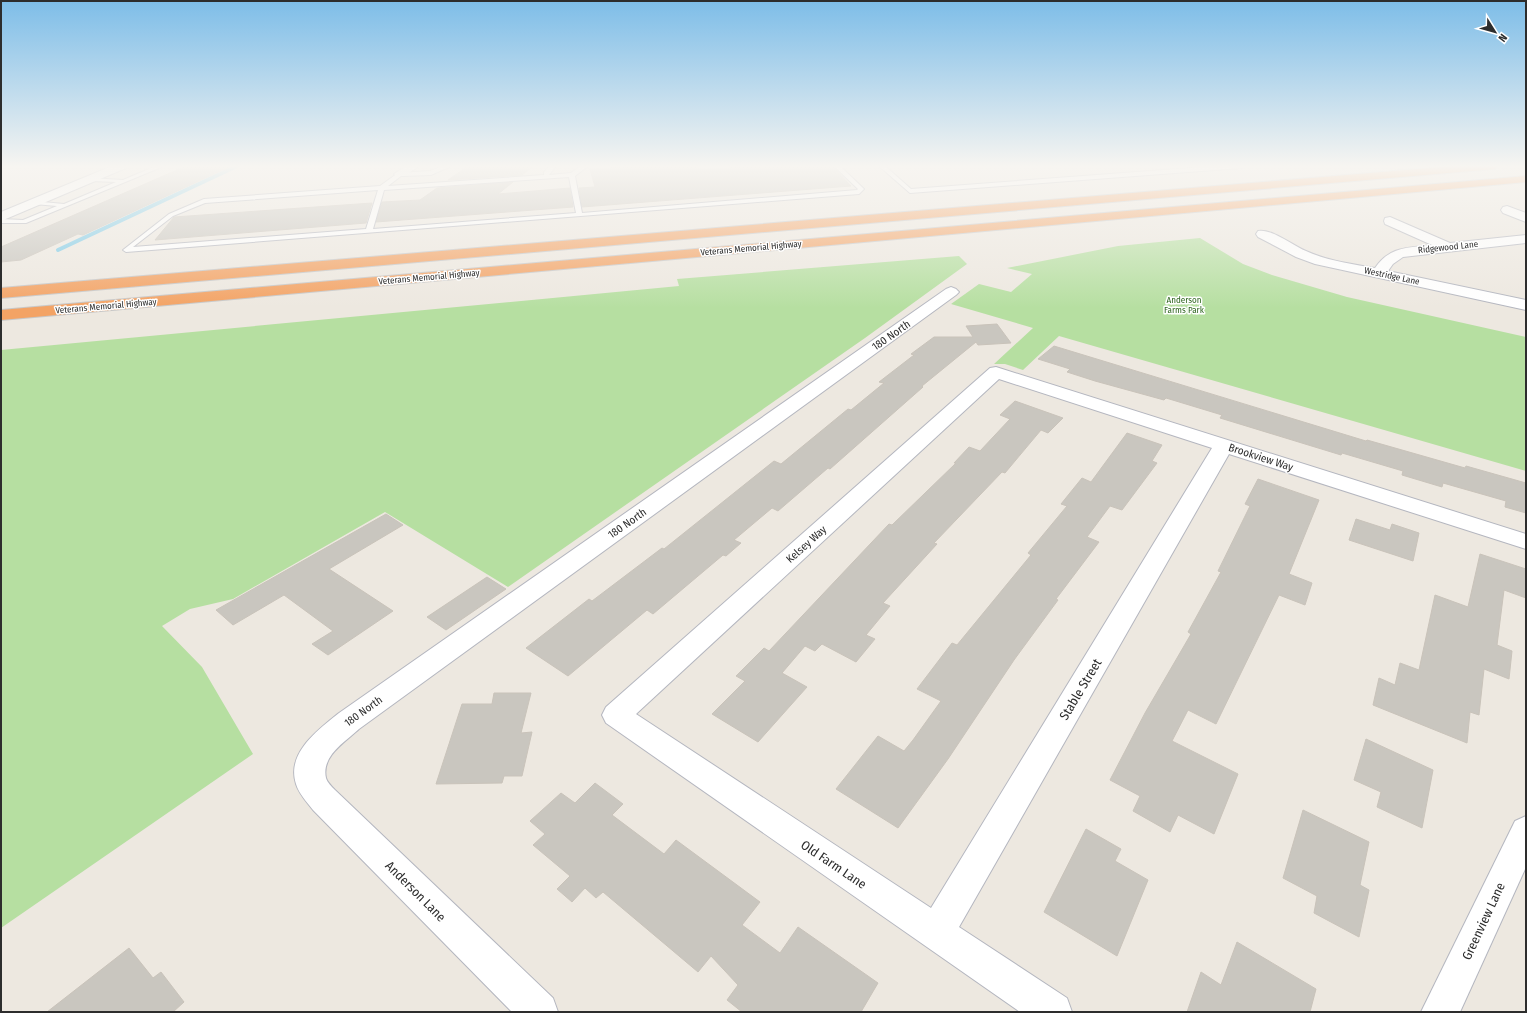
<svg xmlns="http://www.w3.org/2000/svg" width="1527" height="1013" font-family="'Fira Sans Condensed',sans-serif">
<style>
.green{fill:#b6dfa1}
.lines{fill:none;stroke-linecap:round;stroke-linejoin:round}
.stream{stroke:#7ccae7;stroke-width:4}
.building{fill:#c9c6bf;stroke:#c9c3ba}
.lane-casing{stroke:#b4b6bf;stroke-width:2}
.street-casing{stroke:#b4b6bf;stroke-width:2}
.highway-casing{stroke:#c8c8c8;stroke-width:2}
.lane{fill:#fff;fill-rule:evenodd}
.street{fill:#fff;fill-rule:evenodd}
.highway{fill:#f3a365;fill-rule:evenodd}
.labels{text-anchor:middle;stroke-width:3;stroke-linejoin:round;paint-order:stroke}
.far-street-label{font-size:9px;fill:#2d2d2d;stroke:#fff}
.far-park-label{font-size:9px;fill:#2f6620;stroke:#fff}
.street-label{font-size:11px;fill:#2d2d2d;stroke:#fff}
.near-street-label{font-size:13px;fill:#2d2d2d;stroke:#fff}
</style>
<rect width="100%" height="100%" fill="#ede8e0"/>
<g class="green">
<polygon points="1200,238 1243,264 1272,275 1347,297 1526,337 1526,471 1059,336 1023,370 1005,364 994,364 1033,328 951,304 979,284 1011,292 1032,274 1007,268 1118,246"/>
<polygon points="959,256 967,264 865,338 508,587 385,512 233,599 190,609 162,626 202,667 253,754 1,928 1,350 679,286 677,279"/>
</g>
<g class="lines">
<polyline class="stream" points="58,250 237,166"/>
</g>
<g class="building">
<polygon points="186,166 231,166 83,235 78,234 21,260 1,262 1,247"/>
<polygon points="468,166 533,166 522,175 448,180"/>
<polygon points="638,166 698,166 700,170 752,166 832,166 851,186 582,207 579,188 595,187 590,169"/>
<polygon points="513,182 498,194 570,188 573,207 376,222 382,202 420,200 437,188"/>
<polygon points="372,203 366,223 155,240 174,217"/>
<polygon points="997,324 1011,343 978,345 976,342 922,386 923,387 830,469 828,468 778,511 772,508 734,540 741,543 726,556 723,555 653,614 647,610 568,676 526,648 589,599 592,601 662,548 664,549 774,461 781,464 848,409 851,410 884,383 879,382 914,355 911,354 934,337 973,337 966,326"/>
<polygon points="1054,346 1366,441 1367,440 1465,468 1466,466 1526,483 1526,513 1505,507 1506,501 1443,483 1442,487 1402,475 1403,471 1342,453 1341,455 1220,418 1222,415 1166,398 1164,400 1095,381 1067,372 1070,369 1038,359"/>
<polygon points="1015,401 1063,418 1048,433 1041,430 1005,473 1002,472 934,543 937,544 883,603 890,606 866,635 875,639 856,662 822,644 815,651 805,646 782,673 807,687 758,742 712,714 745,681 736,676 764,648 769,651 889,524 892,525 956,463 954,463 969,447 980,451 1010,419 1000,415"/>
<polygon points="1127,433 1162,445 1152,461 1157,463 1122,510 1110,506 1087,537 1099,542 1056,599 1058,600 1014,660 948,759 898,828 836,789 878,736 904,751 913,740 941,701 917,689 952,643 957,645 1031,555 1028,553 1067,506 1061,504 1082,478 1091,482"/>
<polygon points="1258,479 1319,500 1289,574 1312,583 1305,605 1279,595 1216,724 1188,710 1172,741 1238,774 1214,834 1178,815 1170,832 1133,811 1140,796 1110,780 1145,713 1191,634 1188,632 1221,572 1218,571 1250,506 1245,504"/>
<polygon points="386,514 403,525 329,569 393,611 328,655 312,644 333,631 284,595 233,625 216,610"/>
<polygon points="1356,519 1390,530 1392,524 1419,533 1413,561 1349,540"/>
<polygon points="1480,554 1526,569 1526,598 1504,590 1497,645 1512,651 1509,679 1484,669 1479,715 1470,712 1467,743 1373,705 1379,678 1395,685 1400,663 1419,670 1435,595 1468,607"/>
<polygon points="487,577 506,589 446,630 427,617"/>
<polygon points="494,693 531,693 521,733 532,732 522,776 504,776 502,783 436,784 462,704 492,704"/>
<polygon points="1366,739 1433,770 1422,828 1377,807 1381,792 1354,780"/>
<polygon points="595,783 623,804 612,815 664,854 676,840 760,902 742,925 780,953 798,927 878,983 861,1012 742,1012 727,1000 738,985 711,956 698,972 603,892 596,898 585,888 572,902 557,889 570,876 533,845 545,834 530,821 561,793 575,803"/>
<polygon points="1303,810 1369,842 1360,885 1369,890 1359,937 1314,913 1317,896 1283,878"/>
<polygon points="1086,829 1121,849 1115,861 1148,880 1117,956 1044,912"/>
<polygon points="1237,942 1316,989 1310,1012 1187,1012 1201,972 1221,985"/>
<polygon points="129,948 153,978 161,972 184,1002 173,1012 47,1012"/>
</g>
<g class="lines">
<defs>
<g id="lane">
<polygon points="156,166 164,166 26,223 1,223 1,219 23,220 57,206 34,204 32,203 32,201 64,204 116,182 91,181 89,180 89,178 123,180"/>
<path d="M443,166h8l-20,9 -30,1 -13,10 156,-11v-3l6,-6h6l-7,9 22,-2 10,-7h7l-13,10 7,37 275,-23 1,-1 -24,-23h6l24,23 -5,5 -733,58 -3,-2 46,-36 35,-15 176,-13 18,-13 32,-2zM569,177l7,36 -203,16 11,-39zM378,190l-12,39 -233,18 40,-31 32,-13z"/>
<polygon points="879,166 885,166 911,189 1217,166 1244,166 1241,168 910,193"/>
</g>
<g id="street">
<polygon points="112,166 127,166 126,168 1,221 1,212"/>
<polygon points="406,166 419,166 404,176 396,176 394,174"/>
<polygon points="1507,206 1526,213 1526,222 1503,213 1501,210 1503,207"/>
<path d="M1390,217l60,26 76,-8v8l-123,14 -10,7 -5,7 138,29v10l-211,-46 -19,-7 -38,-20 -2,-3 2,-3c13,-3 36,15 48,20 22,10 46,13 69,17 15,-22 33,-20 57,-23l-47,-21 -1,-3 1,-3z"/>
<path d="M951,287l5,2 3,3 -3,3 -597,434c-14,13 -38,27 -33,49 1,4 6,9 9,12l218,208 5,14h-46l-199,-202c-6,-8 -14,-16 -17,-26 -10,-31 22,-54 43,-71l607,-424z"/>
<path d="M996,367l530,167v15l-297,-95 -270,473 108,71 5,14h-52l-414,-289 -4,-8 4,-8 384,-339zM999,379l213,69 -281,460 -295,-194z"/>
<polygon points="1526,816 1526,867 1460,1012 1421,1012 1515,821"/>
</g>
<g id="highway">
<polygon points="1453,166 1499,166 1494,169 1,298 1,288"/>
<polygon points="1526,176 1526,182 1,320 1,310"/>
</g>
</defs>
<use href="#lane" class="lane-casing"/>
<use href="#street" class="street-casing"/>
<use href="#highway" class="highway-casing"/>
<use href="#lane" class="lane"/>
<use href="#street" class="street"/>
<use href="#highway" class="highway"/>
</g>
<linearGradient id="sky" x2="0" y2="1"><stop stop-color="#7dbde8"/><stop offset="0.54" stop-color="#f7f5f1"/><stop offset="1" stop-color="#f7f5f1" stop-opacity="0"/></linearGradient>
<rect width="1527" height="308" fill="url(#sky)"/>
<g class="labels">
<g class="far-street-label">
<text transform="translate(1448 247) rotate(-6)" y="3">Ridgewood Lane</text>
<text transform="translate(751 248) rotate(-5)" y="3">Veterans Memorial Highway</text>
<text transform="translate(1392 276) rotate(12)" y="3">Westridge Lane</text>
<text transform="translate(429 277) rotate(-5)" y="3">Veterans Memorial Highway</text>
<text transform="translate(106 306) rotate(-5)" y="3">Veterans Memorial Highway</text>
</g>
<g class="far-park-label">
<text x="1184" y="303">Anderson<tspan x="1184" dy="10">Farms Park</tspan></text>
</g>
<g class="street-label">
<text transform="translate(891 335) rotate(-35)" y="4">180 North</text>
<text transform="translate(1261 457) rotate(18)" y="4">Brookview Way</text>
<text transform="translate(627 523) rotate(-35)" y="4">180 North</text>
<text transform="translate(806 544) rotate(-42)" y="4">Kelsey Way</text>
<text transform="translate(363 711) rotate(-36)" y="4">180 North</text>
</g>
<g class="near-street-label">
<text transform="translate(1080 689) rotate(-59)" y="5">Stable Street</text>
<text transform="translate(834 864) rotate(34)" y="5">Old Farm Lane</text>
<text transform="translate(416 891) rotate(45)" y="5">Anderson Lane</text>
<text transform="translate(1483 921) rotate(-65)" y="5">Greenview Lane</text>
</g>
</g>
<rect width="1527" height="1013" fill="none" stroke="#2d2d2d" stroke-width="4"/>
<g transform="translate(1495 32) rotate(127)" stroke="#ffffff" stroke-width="3" paint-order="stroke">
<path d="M0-3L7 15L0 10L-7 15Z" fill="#2d2d2d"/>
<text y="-6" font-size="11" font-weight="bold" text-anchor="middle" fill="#2d2d2d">N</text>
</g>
</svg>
